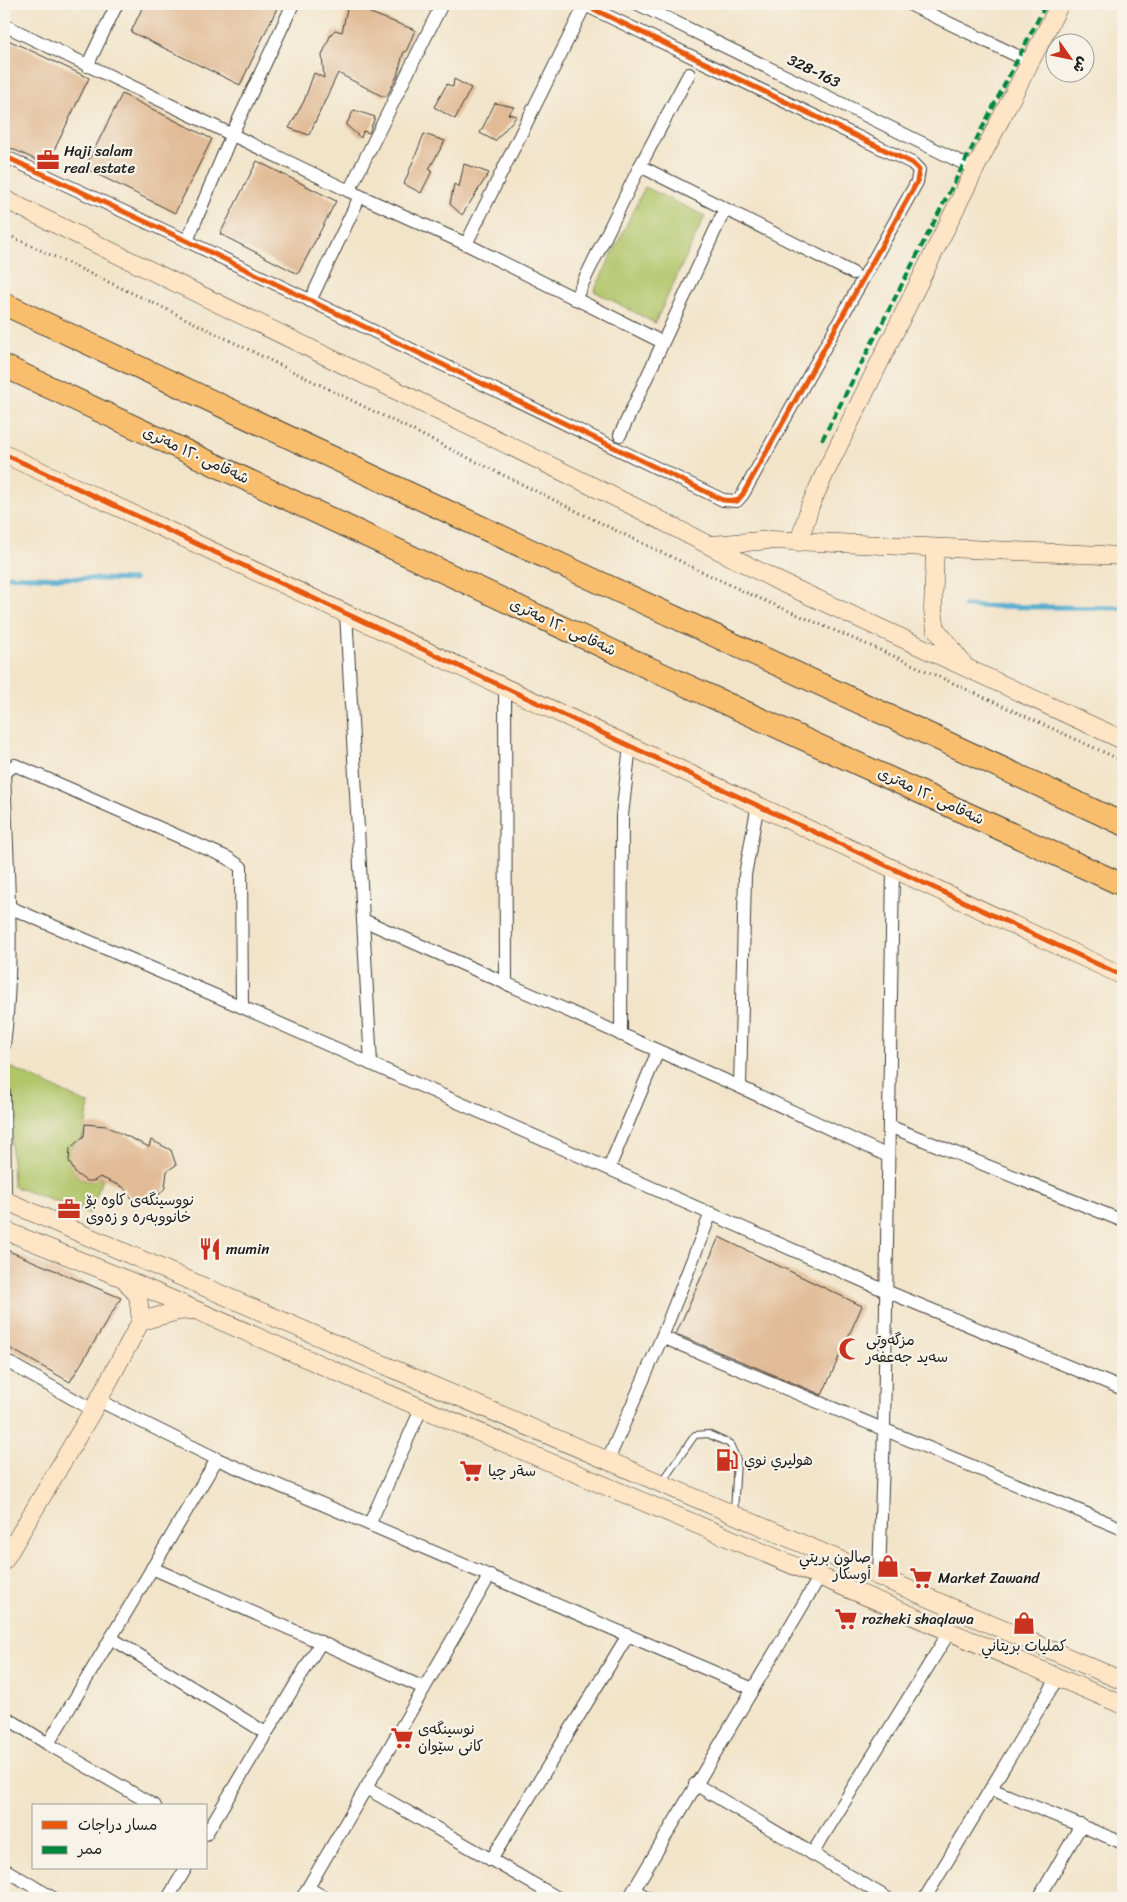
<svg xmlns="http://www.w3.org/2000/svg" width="1127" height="1902" font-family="Sriracha,'Playpen Sans Arabic',sans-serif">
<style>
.green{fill:#b1c569;stroke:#667042}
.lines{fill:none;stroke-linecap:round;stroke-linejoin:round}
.stream{stroke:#51abcf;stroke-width:5}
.building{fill:#e1bb96}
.lane-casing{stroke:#3c3a36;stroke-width:8}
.street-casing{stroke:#3c3a36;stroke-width:14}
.secondary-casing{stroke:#3c3a36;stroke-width:19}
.highway-casing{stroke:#3c3a36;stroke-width:24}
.path{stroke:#3c3a36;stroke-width:3;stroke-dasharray:1 4;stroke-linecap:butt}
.lane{stroke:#fff;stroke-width:6}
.street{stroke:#fff;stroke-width:12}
.secondary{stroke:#fde5c5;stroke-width:18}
.highway{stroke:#f9be6d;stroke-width:22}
.quiet{stroke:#00873e;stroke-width:4;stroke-dasharray:8 4;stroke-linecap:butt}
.cycleway-casing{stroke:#f7f3e8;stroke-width:8}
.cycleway{stroke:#e8590c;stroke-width:5}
.labels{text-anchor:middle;stroke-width:4.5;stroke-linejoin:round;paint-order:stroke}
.street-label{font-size:15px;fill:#1c1c1c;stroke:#f7f3e8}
.poi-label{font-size:15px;fill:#1c1c1c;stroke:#f7f3e8;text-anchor:start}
</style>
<rect width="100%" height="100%" fill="#f7f3e8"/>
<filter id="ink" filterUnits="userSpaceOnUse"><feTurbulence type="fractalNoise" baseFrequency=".02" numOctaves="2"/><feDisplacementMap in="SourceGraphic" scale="10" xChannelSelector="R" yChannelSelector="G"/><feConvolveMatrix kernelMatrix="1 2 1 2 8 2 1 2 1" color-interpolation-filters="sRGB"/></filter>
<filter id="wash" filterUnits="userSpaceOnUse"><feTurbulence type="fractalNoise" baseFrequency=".0096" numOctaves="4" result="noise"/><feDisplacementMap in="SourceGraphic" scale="20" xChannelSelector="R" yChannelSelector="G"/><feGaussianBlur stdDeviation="1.12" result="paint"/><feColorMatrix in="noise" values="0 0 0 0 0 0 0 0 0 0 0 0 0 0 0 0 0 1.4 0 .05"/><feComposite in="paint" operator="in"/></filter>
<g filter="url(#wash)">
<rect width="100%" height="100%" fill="#f2e4c9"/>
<g class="green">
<polygon points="645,187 705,216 655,323 594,291"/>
<path d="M8,1066l81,38 -5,32 -14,12c-1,18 8,43 30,29l3,2 -14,35 -76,-28z"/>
</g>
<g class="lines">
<g class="stream">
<polyline points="4,576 134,580"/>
<polyline points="964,606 1123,608"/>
</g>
</g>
<g id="blocks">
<g class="building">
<polygon points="144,4 279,4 240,85 131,32"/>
<polygon points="348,4 361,4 370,7 368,12 415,30 406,52 404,51 397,76 387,96 382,96 338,73 309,135 289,128 304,101 314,73 324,78 322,55 331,34 335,30 342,32"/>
<polygon points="4,38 89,78 47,165 4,145"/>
<polygon points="454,79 471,88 455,119 434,107 447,84 453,87"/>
<polygon points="122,94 212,139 175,213 85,168"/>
<polygon points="495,103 514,107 508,114 517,116 495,141 480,133"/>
<polygon points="354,110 375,117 369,133 363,131 361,138 346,125"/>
<polygon points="424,134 445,141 429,169 432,171 421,193 404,184"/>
<polygon points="257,161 336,201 298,274 220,234"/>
<polygon points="464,164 489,173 462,215 450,204 454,184 459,187"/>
<polygon points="85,1124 106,1126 149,1147 151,1140 171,1150 176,1165 167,1171 165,1188 157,1197 144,1202 134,1201 123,1187 100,1177 94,1181 86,1181 75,1173 69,1161 70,1148 84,1136"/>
<polygon points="719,1237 862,1306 822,1395 676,1334"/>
<polygon points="4,1249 121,1298 70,1382 4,1345"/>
</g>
</g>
</g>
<g filter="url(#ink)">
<use href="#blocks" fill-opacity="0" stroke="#3c3a36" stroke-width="1"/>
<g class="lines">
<defs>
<polyline id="lane" points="662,1482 695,1435 708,1434 730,1444 737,1460 734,1513"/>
<g id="street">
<polyline points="638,4 975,169"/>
<polyline points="909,4 1030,62"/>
<polyline points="4,25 349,191 466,244 662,342"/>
<polyline points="87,66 117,4"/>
<polyline points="4,156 187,241 723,500 737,501 743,494 917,182 919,170 912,163 583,4"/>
<polyline points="640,166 853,273"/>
<polyline points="349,191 442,4"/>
<polyline points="187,241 232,134 293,4"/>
<polyline points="466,244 585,5"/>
<polyline points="575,299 640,166 689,74"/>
<polyline points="310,301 360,196"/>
<polyline points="620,435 725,209"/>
<polyline points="346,613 371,1064"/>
<polyline points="505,687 506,984"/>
<polyline points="9,907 242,1007 886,1291 1123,1389"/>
<polyline points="363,920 740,1087 888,1156"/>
<polyline points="621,1035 622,816 630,745"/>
<path d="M4,1045c11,-90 3,-182 0,-272l11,-8 213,93 13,9 1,140"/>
<polyline points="740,1087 745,875 758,804"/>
<polyline points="4,1092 5,1201"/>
<polyline points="889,1126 1123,1221"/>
<polyline points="609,1168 658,1051"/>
<polyline points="662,1337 1123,1529"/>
<polyline points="4,1360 93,1410"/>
<polyline points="98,1400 217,1459 753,1689"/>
<polyline points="608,1460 662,1337 711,1213"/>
<polyline points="370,1523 422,1407"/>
<polyline points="152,1568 424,1688"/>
<polyline points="879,1576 884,1430 893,870"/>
<polyline points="111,1638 266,1733"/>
<polyline points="4,1716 48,1744 155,1806"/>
<polyline points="48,1744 217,1459"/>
<polyline points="695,1784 887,1898"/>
<polyline points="366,1788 558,1898"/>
<polyline points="991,1789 1123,1843"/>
<polyline points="206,1834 321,1642"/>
<polyline points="812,1854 950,1631"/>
<polyline points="491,1860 628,1635"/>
<polyline points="4,1869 53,1898"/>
<polyline points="308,1888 326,1898"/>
<polyline points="634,1890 648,1898"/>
<polyline points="168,1898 186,1868"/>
<polyline points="302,1898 490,1575"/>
<polyline points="629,1898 820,1576"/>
<polyline points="925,1898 1058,1677"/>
<polyline points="1039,1898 1081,1825"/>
</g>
<g id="secondary">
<polyline points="4,199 637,508 780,582 1123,740"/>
<polyline points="4,454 1123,976"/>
<polyline points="799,542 810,506 824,475 975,169 1060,4"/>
<polyline points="712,545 771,540 1123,556"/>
<polyline points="935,549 933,610 936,629 964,665"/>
<polyline points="4,1200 368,1358 1123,1681"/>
<polyline points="4,1230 125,1279 358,1381 1123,1705"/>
<polyline points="141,1321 178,1311 194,1310"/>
<polyline points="4,1561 93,1410 141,1321 138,1296 126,1281"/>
</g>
<g id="highway">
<polyline points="4,304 577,572 1123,824"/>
<polyline points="4,366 666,676 1123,885"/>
</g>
</defs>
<use href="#lane" class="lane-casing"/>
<use href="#street" class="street-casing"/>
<use href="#secondary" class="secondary-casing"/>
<use href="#highway" class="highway-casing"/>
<polyline class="path" points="4,233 166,309 619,532 747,593 896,657 1123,761"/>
<use href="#lane" class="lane"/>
<use href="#street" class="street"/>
<use href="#secondary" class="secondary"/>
<use href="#highway" class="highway"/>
<polyline class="quiet" points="822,440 1046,4"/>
<defs>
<g id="cycleway">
<polyline points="4,156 187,241 723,500 737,501 743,494 917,182 919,170 912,163 583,4"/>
<polyline points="4,454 1123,976"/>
</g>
</defs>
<use href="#cycleway" class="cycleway-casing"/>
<use href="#cycleway" class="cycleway"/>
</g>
</g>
<defs>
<symbol id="office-bare" viewBox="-9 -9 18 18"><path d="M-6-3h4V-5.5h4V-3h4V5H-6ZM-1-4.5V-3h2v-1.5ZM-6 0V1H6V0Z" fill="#c8321e" stroke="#f7f3e8" stroke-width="2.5" paint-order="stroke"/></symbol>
<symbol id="restaurant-bare" viewBox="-9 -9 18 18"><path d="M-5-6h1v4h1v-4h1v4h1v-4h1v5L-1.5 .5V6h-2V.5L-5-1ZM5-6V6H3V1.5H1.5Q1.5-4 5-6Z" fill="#c8321e" stroke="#f7f3e8" stroke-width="2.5" paint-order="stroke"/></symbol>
<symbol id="mosque-bare" viewBox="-9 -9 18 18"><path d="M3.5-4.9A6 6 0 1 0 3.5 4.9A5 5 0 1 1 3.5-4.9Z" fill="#c8321e" stroke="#f7f3e8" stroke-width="2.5" paint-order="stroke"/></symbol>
<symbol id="fuel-bare" viewBox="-9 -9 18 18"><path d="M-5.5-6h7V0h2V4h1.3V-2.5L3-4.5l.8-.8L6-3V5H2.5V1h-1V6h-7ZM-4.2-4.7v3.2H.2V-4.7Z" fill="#c8321e" stroke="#f7f3e8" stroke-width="2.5" paint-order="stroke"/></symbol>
<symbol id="supermarket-bare" viewBox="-9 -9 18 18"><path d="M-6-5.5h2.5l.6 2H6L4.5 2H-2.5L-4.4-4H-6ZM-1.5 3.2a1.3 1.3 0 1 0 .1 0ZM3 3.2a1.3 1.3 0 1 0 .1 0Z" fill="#c8321e" stroke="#f7f3e8" stroke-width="2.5" paint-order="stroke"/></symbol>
<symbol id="shop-bare" viewBox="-9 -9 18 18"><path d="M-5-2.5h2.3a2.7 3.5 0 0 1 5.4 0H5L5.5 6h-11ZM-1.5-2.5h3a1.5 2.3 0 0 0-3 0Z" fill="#c8321e" stroke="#f7f3e8" stroke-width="2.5" paint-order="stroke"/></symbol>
</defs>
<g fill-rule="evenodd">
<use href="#office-bare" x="32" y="144" width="32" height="32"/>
<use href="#office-bare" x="53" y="1193" width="32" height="32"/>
<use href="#restaurant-bare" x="194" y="1233" width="32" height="32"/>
<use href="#mosque-bare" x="834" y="1333" width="32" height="32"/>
<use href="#fuel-bare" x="711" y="1444" width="32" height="32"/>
<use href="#supermarket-bare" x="455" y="1455" width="32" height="32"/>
<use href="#shop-bare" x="872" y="1550" width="32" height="32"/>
<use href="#supermarket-bare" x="905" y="1562" width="32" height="32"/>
<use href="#supermarket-bare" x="830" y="1603" width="32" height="32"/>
<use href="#shop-bare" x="1008" y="1607" width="32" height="32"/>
<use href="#supermarket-bare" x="386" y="1722" width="32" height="32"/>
</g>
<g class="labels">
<g class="street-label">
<text transform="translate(814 71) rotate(26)" y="5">328-163</text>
<text transform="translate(196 455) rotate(25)" y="5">شەقامی ١٢٠ مەتری</text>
<text transform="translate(563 627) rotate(25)" y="5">شەقامی ١٢٠ مەتری</text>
<text transform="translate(931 796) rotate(25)" y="5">شەقامی ١٢٠ مەتری</text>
</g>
<g class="poi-label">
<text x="64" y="156">Haji salam<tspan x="64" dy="17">real estate</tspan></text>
<text x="86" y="1205">نووسینگەی کاوە بۆ<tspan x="86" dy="17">خانووبەرە و زەوی</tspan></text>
<text x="226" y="1254">mumin</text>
<text x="866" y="1345">مزگەوتی<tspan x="866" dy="17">سەید جەعفەر</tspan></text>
<text x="744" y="1465">هوليري نوي</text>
<text x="488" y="1476">سةر چيا</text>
<text x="871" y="1562" text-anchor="end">صالون بريتي<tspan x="871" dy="17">أوسكار</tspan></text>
<text x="938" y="1583">Market Zawand</text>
<text x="862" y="1624">rozheki shaqlawa</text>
<text x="1024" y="1651" text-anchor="middle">كمليات بريتاني</text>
<text x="418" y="1734">نوسینگەی<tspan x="418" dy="17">کانی سێوان</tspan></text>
</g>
</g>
<rect width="1127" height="1902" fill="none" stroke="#f7f3e8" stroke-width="20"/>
<rect x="32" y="1804" width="175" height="65" fill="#f7f3e8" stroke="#9f9d96"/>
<rect x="42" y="1821" width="25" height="8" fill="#e8590c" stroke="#9f9d96"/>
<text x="78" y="1830" font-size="15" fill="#1c1c1c">مسار دراجات</text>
<rect x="42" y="1846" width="25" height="8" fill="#00873e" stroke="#9f9d96"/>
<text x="78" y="1854" font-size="15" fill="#1c1c1c">ممر</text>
<g transform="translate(1070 58) rotate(123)"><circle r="24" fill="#f7f3e8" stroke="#9f9d96"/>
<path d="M0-4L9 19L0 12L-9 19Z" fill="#c8321e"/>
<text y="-8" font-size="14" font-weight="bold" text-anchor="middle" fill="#1c1c1c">ش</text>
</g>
</svg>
